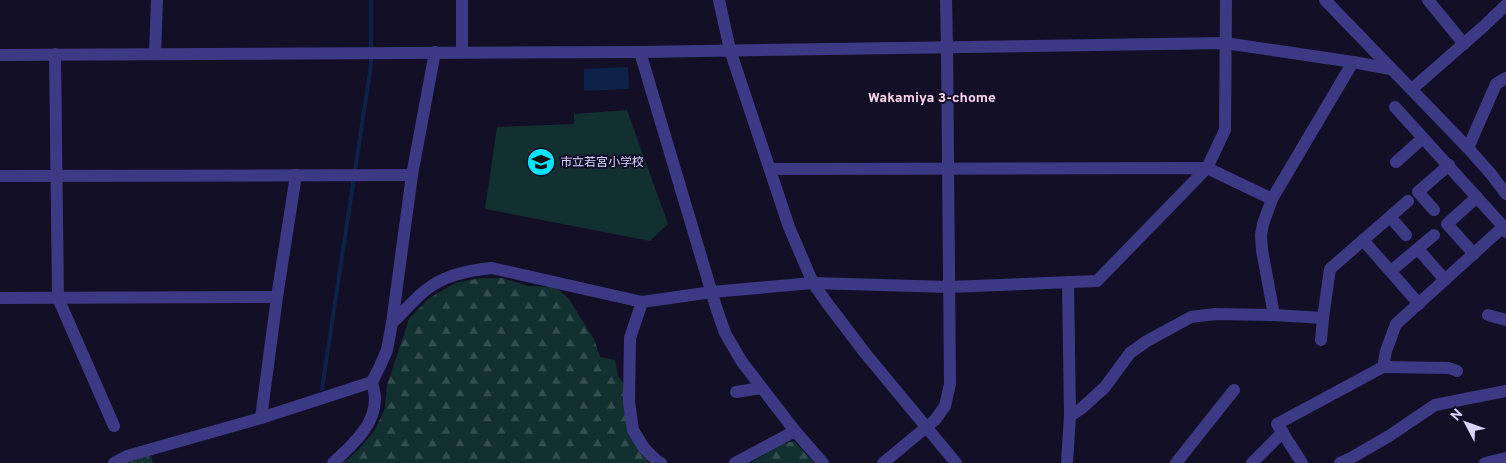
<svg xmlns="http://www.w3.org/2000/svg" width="1506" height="463" font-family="Overpass,'Noto Sans JP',sans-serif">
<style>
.grass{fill:#12302f}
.forest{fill:url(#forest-firs)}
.park{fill:url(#park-dots)}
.water{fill:#0c2248}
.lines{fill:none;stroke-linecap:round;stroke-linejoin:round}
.stream{stroke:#0c2248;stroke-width:4}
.minor{stroke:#3d3a85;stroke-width:12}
.tertiary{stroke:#3d3a85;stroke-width:12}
.labels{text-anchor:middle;stroke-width:4;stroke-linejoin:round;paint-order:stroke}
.poi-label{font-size:12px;fill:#d9d4ff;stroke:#130f26;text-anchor:start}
.neighbourhood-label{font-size:14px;font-weight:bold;fill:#ffd6f0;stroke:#130f26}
</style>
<defs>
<pattern id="forest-firs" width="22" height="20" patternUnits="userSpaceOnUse" patternTransform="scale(1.25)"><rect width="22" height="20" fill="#12302f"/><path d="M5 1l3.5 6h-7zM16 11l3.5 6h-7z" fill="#344d4e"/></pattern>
<pattern id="park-dots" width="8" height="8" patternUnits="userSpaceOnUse" patternTransform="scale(1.25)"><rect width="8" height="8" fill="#12302f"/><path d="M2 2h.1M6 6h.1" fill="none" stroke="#344d4e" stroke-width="1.8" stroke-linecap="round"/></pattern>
</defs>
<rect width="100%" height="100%" fill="#130f26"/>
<polygon class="grass" points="627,110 668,224 650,241 485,209 497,127 574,124 574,114"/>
<g class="forest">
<polygon points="480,278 502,278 528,286 554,287 558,289 569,299 594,339 600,357 615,360 618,376 625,385 629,434 649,463 343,463 358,450 375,430 385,408 387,385 409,319 428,299 455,283"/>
<polygon points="794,441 814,463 750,463 783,444"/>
</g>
<polygon class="park" points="150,455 153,463 124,463"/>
<polygon class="water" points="628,67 629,89 584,91 584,69"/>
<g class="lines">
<polyline class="stream" points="322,389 371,65 371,0"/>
<g class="minor">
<polyline points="462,0 462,52"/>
<polyline points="1325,0 1468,148 1491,174 1506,194"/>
<polyline points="1428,0 1464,44"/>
<polyline points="640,52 716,307 725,333 742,362 795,431 823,463"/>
<polyline points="55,54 58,298 114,426"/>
<polyline points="155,54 157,0"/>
<polyline points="1412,89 1484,26 1506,5"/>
<polyline points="1395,107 1501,224 1502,228"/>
<polyline points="1468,148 1496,84 1506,78"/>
<polyline points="1396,162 1423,138"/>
<polyline points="770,169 1207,168 1272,199"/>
<polyline points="0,176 412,175"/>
<polyline points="1434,210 1418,192 1449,165"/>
<polyline points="1390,217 1406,235"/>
<polyline points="1363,240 1419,304"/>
<polyline points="1418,249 1445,280"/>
<polyline points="1474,254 1447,224 1477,197"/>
<polyline points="1391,271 1434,235"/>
<polyline points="0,298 277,297"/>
<polyline points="642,302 630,338 629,402 633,430 644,448 657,461 661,463"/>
<polyline points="1274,315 1262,250 1261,235 1263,224 1272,199 1353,62"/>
<polyline points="1488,315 1506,320"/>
<path d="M392,323c12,-11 22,-24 34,-33 18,-15 43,-20 66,-22l150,34 70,-10 101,-9 136,4 148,-6 110,-113 18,-38 1,-130"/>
<polyline points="1321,340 1323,318 1330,269 1408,201"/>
<polyline points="1383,367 1449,368 1457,371"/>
<polyline points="736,392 761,388"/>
<polyline points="1070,416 1082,408 1105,387 1130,353 1147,341 1191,317 1215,314 1274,315 1323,318"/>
<polyline points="261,418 277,297 296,175"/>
<polyline points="114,463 127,456 261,418 372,382 380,366 387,350 392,323 412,175 435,52"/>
<path d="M333,463c18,-17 43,-38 42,-65 0,-5 -2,-11 -3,-16"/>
<polyline points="735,463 795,431"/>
<polyline points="883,463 935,420 945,406 950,384 947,47"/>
<polyline points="1067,463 1070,416 1068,282"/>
<polyline points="1176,463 1234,390"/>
<polyline points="1252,463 1283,432"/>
<polyline points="1302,463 1277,424 1383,367 1386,351 1396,324 1502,228 1506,232"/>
<polyline points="1340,463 1351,458 1389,436 1435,405 1506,391"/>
<polyline points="1485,463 1506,458"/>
</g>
<g class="tertiary">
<polyline points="719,0 730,50 789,227 813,283 827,303 865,353 956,463"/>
<polyline points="946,0 947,47"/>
<polyline points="0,55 640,52 1225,43 1353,62 1391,69"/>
</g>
</g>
<defs>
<symbol id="school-disc" viewBox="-11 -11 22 22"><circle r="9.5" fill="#00e5ff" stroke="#130f26"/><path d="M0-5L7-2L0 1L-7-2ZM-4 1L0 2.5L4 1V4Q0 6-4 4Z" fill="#111"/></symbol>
</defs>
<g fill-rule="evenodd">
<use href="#school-disc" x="525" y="146" width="32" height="32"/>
</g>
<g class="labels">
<g class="poi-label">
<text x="560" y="166">市立若宮小学校</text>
</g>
<g class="neighbourhood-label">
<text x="932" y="102">Wakamiya 3-chome</text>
</g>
</g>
<g transform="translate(1466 423) rotate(311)" stroke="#130f26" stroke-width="4" paint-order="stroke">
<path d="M0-4L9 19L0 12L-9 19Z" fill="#d9d4ff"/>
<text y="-8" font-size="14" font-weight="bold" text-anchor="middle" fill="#d9d4ff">N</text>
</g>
</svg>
